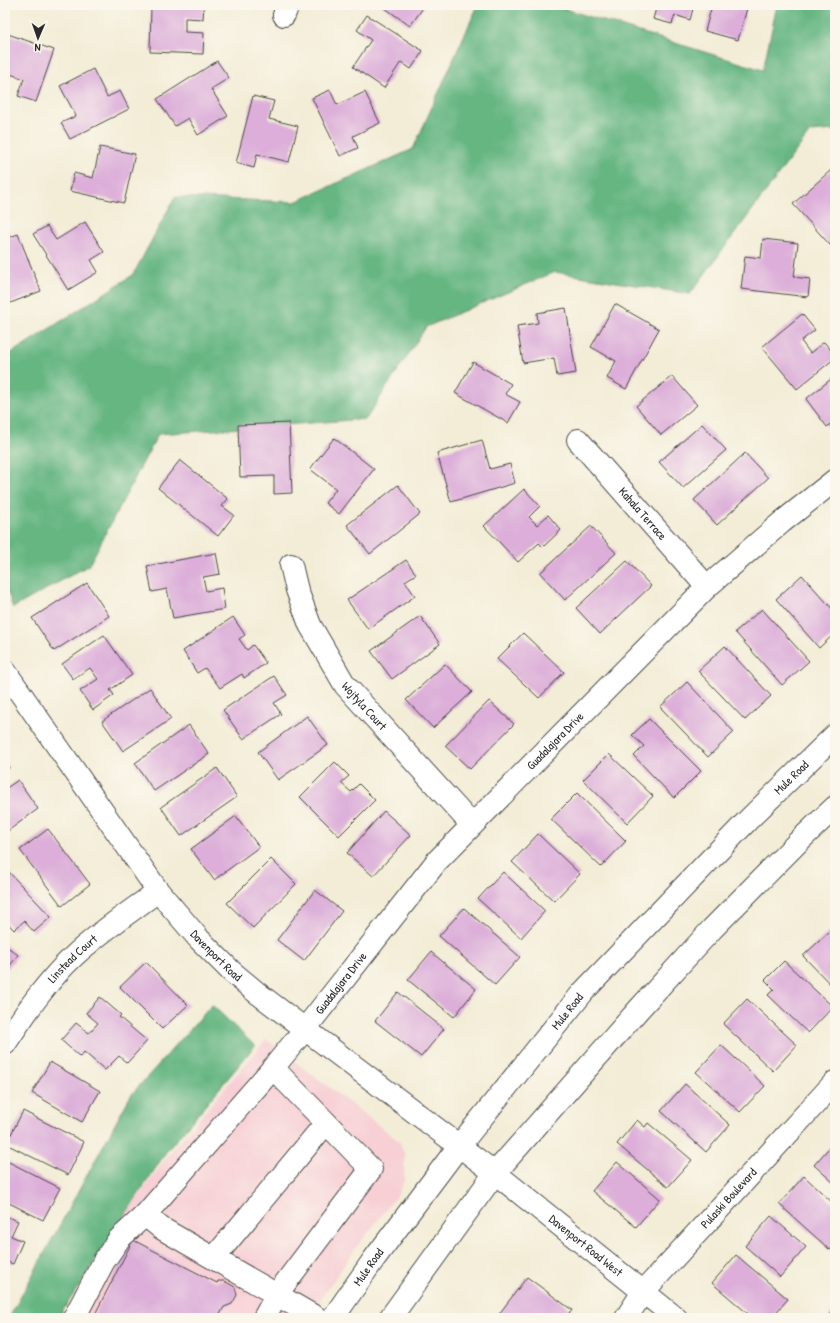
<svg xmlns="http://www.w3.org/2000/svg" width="840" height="1323" font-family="'Patrick Hand',sans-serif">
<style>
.built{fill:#f7cfd5}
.forest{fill:#66b682;stroke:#487056}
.building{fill:#dcaed9}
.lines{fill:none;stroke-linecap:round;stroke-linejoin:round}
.minor-casing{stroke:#494845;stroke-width:24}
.major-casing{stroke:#494845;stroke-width:24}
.minor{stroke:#fff;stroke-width:22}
.major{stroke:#fff;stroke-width:22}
.labels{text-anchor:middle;stroke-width:4;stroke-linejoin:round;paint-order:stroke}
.street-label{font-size:12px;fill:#2b2b2b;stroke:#fbf7ec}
</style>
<rect width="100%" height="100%" fill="#fbf7ec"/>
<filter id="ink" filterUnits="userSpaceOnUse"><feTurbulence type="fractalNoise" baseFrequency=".025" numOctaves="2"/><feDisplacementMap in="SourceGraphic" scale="8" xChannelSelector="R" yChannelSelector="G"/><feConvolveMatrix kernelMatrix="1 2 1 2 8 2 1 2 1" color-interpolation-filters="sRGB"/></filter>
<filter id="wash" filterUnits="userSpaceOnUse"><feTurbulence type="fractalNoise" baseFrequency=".012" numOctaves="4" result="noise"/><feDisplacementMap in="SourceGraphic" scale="16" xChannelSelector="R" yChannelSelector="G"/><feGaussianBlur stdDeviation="0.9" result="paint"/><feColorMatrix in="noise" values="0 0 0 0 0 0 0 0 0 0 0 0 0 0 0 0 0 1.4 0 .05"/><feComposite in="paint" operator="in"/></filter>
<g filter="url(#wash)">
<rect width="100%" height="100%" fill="#f3edd7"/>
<polygon class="built" points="266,1039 399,1141 405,1155 404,1173 405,1179 398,1194 389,1206 355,1249 308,1318 65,1318 115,1230 168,1155"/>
<g class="forest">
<polygon points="478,5 552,5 763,70 777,5 835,5 835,130 810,132 690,294 555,272 426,327 366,419 158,434 89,565 13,608 5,584 5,357 133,275 175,197 295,202 413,149"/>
<polygon points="212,1005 255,1046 166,1152 58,1318 9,1318 131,1095"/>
</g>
<g id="blocks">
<g class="building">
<polygon points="151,5 204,5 203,19 185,18 185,32 204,33 203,54 150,52"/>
<polygon points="381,5 425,5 410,26"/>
<polygon points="657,5 694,5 690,20 675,15 672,24 653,19"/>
<polygon points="712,5 748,5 738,40 705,31"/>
<polygon points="367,15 423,51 411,69 401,62 384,88 353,67 371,40 357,30"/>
<polygon points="5,33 54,50 36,102 18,96 24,79 5,72"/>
<polygon points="217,61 229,78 211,89 228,116 198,135 188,118 175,126 157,99"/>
<polygon points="93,69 107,97 120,91 129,109 70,139 61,123 76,116 60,86"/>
<polygon points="330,90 337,105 365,92 380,123 353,136 358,148 340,156 312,98"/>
<polygon points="253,96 274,101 269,119 298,126 289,162 257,154 254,168 236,163"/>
<polygon points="100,147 135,154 124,203 70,191 74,173 93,178"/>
<polygon points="831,170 835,175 835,217 831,221 835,225 835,240 830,245 793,204"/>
<polygon points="85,222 104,252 91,260 98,272 68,290 33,234 47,226 56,240"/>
<polygon points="18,234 41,291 8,304 5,297 5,239"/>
<polygon points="763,239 798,243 794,277 810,279 808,297 741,289 745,256 761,258"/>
<polygon points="615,304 659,329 626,389 607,378 616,361 591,347"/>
<polygon points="566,308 576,373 557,376 554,358 523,363 517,326 538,323 537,313"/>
<polygon points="802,314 815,330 801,341 810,353 824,342 835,355 835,358 797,389 762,347"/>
<polygon points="473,362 511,384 505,394 520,402 508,423 455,393"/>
<polygon points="672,376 697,405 661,435 636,406"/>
<polygon points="835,376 835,420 827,427 806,399"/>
<polygon points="289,423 292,493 274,494 274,476 240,477 238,425"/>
<polygon points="702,424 726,450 683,488 659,462"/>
<polygon points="334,438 374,469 339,514 325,503 336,489 310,469"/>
<polygon points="482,440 490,469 510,464 515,483 451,502 437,453"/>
<polygon points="745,453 768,478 717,525 694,500"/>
<polygon points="180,460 228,499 222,506 234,515 218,536 158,488"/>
<polygon points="398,485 420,514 370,554 347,525"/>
<polygon points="524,489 540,506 529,517 537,525 548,515 561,530 543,547 539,543 518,562 484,526"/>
<polygon points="591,526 616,553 565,600 540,573"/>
<polygon points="216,553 220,574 203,577 206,591 222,588 225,609 173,618 167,589 152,592 147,566"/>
<polygon points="406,560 416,574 405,581 415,596 368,629 347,600"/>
<polygon points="627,561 651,586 600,634 576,608"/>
<polygon points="802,575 835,612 835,633 819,648 776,599"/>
<polygon points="87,583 109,616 54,651 32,618"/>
<polygon points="762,609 809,661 782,685 735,632"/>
<polygon points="420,616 440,644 392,679 371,651"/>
<polygon points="233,617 245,635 239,639 247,650 253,645 266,663 244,678 242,674 220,688 205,668 197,673 183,651"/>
<polygon points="523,633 564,672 539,698 497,659"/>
<polygon points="104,635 132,675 110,690 114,695 93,710 80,691 98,679 90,668 73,679 62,664"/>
<polygon points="725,646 771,696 745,720 698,671"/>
<polygon points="445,664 472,692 433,728 406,700"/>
<polygon points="274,676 287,695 274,703 281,714 243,739 223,710"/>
<polygon points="687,682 734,732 708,757 660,707"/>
<polygon points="150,688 171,719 123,751 102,721"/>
<polygon points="489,701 514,724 470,769 445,746"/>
<polygon points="307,716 328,745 278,780 258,752"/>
<polygon points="649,719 701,771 674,798 634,756 644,746 632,735"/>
<polygon points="189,725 209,754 154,791 135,763"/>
<polygon points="609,754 653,796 627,823 583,780"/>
<polygon points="5,761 9,768 5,771"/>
<polygon points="335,762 349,776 341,783 351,792 359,784 375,800 339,836 300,797"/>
<polygon points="217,768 237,797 181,836 161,807"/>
<polygon points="18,780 38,809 5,833 5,789"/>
<polygon points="577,793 626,841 601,867 551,819"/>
<polygon points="384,811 411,835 373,876 347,853"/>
<polygon points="236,816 259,847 214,880 191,849"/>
<polygon points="48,829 90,884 62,906 20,850"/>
<polygon points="538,834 580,874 554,901 512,862"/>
<polygon points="271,859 296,884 253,928 227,903"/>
<polygon points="7,870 51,917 34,932 24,921 14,930 5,920 5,871"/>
<polygon points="503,872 545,911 521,938 478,899"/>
<polygon points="315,890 342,911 304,961 277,940"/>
<polygon points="464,908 520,957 495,985 439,936"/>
<polygon points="831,930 835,935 835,989 803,956"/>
<polygon points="5,945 18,955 5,972"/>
<polygon points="431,952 476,989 454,1017 408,980"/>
<polygon points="784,961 833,1007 808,1033 768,995 774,989 765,980"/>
<polygon points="146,962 188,1005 162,1029 120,987"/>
<polygon points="398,992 444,1029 421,1057 375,1021"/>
<polygon points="100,997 121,1015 119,1017 147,1041 127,1063 119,1056 105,1070 84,1052 80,1057 61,1040 76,1023 89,1033 98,1023 86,1013"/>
<polygon points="747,999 797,1045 773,1071 723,1024"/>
<polygon points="721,1045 765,1086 740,1112 696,1072"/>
<polygon points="50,1062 100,1091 82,1122 32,1093"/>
<polygon points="685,1084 730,1125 706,1152 661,1111"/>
<polygon points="23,1111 84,1142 68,1175 6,1144"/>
<polygon points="637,1120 645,1127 648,1123 692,1160 668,1187 617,1144"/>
<polygon points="835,1141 835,1184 814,1165"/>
<polygon points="5,1160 60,1188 43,1220 5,1201"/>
<polygon points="617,1162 660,1199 636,1227 592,1191"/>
<polygon points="804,1176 835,1205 835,1244 830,1250 779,1204"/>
<polygon points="5,1216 18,1221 11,1236 23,1241 13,1264 5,1261"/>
<polygon points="771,1216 806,1247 780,1277 745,1246"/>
<polygon points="133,1240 217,1283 218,1281 224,1281 235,1287 237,1295 232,1304 224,1307 218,1318 93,1318"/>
<polygon points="736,1255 788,1299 771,1318 753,1318 712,1283"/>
<polygon points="527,1277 572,1310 566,1318 496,1318"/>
<polygon points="835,1309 835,1318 831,1318 829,1316"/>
</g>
</g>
</g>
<g filter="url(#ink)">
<use href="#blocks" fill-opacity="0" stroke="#494845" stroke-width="1"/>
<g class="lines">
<defs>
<g id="minor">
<polyline points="284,15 288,5"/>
<path id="s1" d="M578,440l129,147"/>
<path id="s2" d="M291,565l6,25 13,35 35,60 127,140"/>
<path id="s3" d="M5,671l153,220 41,48 33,33 24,20 239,181 181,145"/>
<path id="s4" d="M5,1044c21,-32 42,-63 70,-89 26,-24 55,-43 83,-64"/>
<polyline points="145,1215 161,1228 317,1318"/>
<polyline points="214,1258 326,1123"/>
<path id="s5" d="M74,1318l30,-57 15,-22 26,-24 128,-147 32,-39 132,-168 270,-274 75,-65 53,-42"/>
<polyline points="264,1318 277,1294 371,1169 273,1068"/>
<path id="s6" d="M626,1318l17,-26 192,-210"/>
</g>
<g id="major">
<path id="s7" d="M333,1318l41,-59 85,-113 124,-154 166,-173 86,-84"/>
<polyline points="390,1318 495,1173 639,1009 712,929 799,841 835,807"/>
</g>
</defs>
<use href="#minor" class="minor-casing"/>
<use href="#major" class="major-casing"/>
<use href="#minor" class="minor"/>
<use href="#major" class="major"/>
</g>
</g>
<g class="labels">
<g class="street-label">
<text dy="4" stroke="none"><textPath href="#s1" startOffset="98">Kahala Terrace</textPath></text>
<text dy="4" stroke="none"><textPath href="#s2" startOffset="161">Wojtyla Court</textPath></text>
<text dy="4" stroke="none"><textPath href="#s5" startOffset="754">Guadalajara Drive</textPath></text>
<text dy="4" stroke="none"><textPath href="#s7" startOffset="710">Mule Road</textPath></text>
<text dy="4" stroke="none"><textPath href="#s3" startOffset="355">Davenport Road</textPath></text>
<text dy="4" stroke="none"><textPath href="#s4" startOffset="109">Linstead Court</textPath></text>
<text dy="4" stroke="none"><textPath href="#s5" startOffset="430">Guadalajara Drive</textPath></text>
<text dy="4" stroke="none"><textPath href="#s7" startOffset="386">Mule Road</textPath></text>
<text dy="4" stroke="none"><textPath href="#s6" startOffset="158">Pulaski Boulevard</textPath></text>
<text dy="4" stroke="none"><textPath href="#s3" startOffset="825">Davenport Road West</textPath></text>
<text dy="4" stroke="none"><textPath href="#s7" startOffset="62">Mule Road</textPath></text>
</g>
</g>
<rect width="840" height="1323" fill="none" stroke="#fbf7ec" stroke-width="20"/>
<g transform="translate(38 38) rotate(182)" stroke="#fbf7ec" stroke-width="3" paint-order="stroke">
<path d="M0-3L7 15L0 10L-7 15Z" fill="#2b2b2b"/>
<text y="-6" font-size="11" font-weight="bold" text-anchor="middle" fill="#2b2b2b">N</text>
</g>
</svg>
